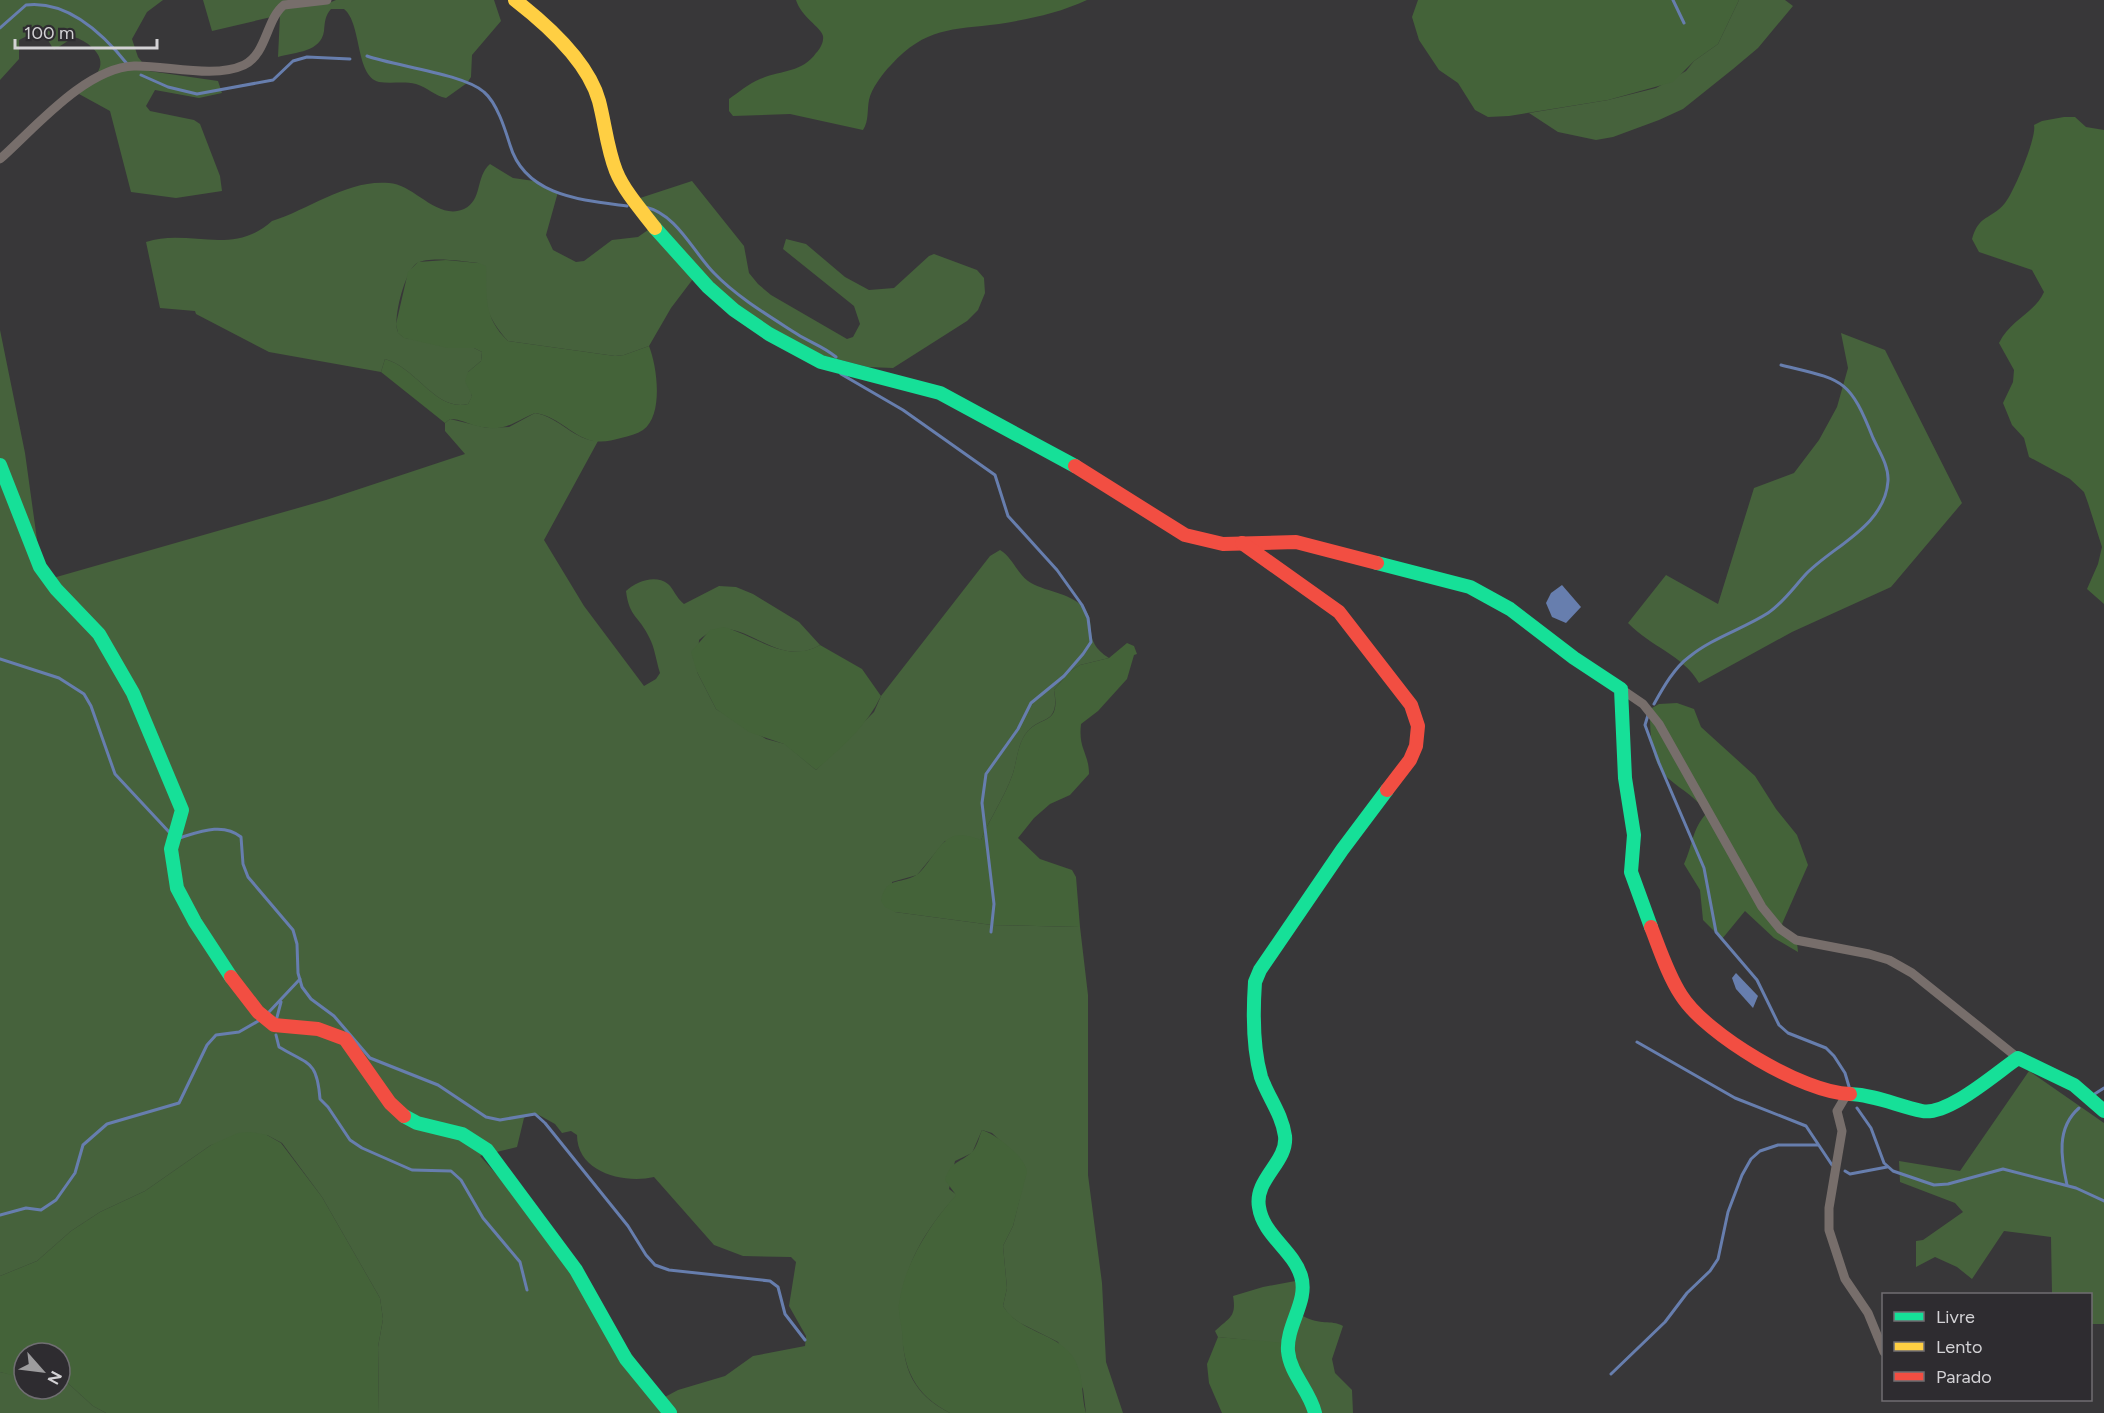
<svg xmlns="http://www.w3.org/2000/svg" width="2104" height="1413" font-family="Figtree,sans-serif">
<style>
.green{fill:#46623c;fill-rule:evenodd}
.forest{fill:#446339}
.water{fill:#677eae}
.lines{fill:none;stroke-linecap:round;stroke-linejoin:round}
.stream{stroke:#677eae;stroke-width:3}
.street{stroke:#776e6b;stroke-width:9}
.fast{stroke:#16e098;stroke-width:14}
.slow{stroke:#ffcf43;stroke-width:14}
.jam{stroke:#f24e42;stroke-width:14}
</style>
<rect width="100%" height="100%" fill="#383739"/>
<g class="green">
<path d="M0,0h163l-16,12 -15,27 6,18 11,14 69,10 4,12 -23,5 -44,-8 -9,16 4,5 44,9 6,4 20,52 2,15 -46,7 -45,-6 -21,-81 -31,-17c6,-7 18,-17 21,-27 4,-14 -15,-27 -26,-30l-20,13 -13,-21 -22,11v19l-19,21z"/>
<path d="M203,0h122l4,3 7,-3h158l7,21 -29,34 -1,22 -4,6 -21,15c-11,-2 -19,-11 -30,-14 -12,-3 -25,0 -37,-2 -24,-6 -17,-59 -35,-73h-13c-6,7 -6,12 -7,22 -3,21 -28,21 -46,26l2,-42 -68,16z"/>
<polygon points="1739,0 1785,0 1793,6 1758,48 1733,69 1683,109 1659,120 1613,137 1596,140 1558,132 1529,113 1608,100 1656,88 1686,71 1694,61 1718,44"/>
<path d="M490,164l23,14 21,3 24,11 -12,43 7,15 23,12 8,-1 28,-21 26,-3 17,-12 -21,-25 58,-19 52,65 5,27 9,11 13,11 76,44 6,-2 7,-13 -6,-18 -71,-57 3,-10 20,5 39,33 24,13 25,-2 35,-32 5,-2 43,16 7,8 1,15 -7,17 -11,11 -74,47 -25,-1 -78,-20 -94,-72 -25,33 -22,38 -25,9 -9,1 -107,-15c-9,-9 -19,-25 -23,-37 -4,-19 5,-22 -7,-41 -15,-2 -49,-7 -61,0 -12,7 -25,58 -19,69 0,1 5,5 7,6l69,10 8,4 -1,9 -13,11 4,25 -4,7c-32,8 -51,-36 -83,-45l-4,13 -112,-20 -73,-38 -1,-3 -35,-3 -14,-66c42,-14 87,15 126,-21 38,-12 76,-42 117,-38 25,1 48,38 75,26 19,-9 11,-32 26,-45z"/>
<path d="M0,330l25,123 14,101 14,24 273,-78 139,-46 -20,-23v-8l5,-4 37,9 22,-1 26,-14c24,4 40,28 63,28l-54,99 40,66 60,80 12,-7 4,-6c-4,-12 -5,-25 -11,-36 -10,-21 -20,-20 -23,-46 10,-9 29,-17 42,-7 6,5 8,14 16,20l35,-18 17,1 17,7 46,28 21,23c-48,28 -81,-42 -121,-5l-2,32 19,37 50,30 19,5 31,26 58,-58 7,-16 109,-140 10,-6c13,8 16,22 28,31 16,11 41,11 55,26 16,17 -3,33 26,51l-29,7 -10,6 -16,19c6,36 -13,25 -27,42 -10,12 -10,31 -15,44 -8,22 -22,42 -31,64l-36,1 -28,34 -25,7 3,30 97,13 88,2 8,68v180l14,108 4,79 17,51h-37l-3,-24 -25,-47 -38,-19 -11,-8 -6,-9 4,-18 -4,-42 10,-20 7,-29 -11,-48 -17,-16 -10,-3 -10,23 -17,8 -6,28 8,6c-20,21 -40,49 -49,77 -4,11 -3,25 -4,36 -4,47 0,82 46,105h-571l-1,-66 5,-28 -3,-21 -58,-101 -40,-54 -15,-8 -56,10 -66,46 -45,21 -29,19 -34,30 -37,15zM537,1114l18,10 7,9 9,-2 6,4c0,38 48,49 77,42l60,68 29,11 48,1 5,5 -7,44 17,30 -1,10 -52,10 -28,20 -47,14 -15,8 -135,-189 -48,-53 37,-9 7,-29 3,-3z"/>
<path d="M1841,333l44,17 77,153 -71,84 -99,45 -93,51c-16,-28 -48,-36 -71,-60l38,-48 52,29 36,-116 40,-15 25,-33 18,-33 11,-39z"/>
<polygon points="2029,1071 2104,1123 2104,1324 2091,1324 2090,1294 2052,1294 2051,1237 2004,1231 1972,1279 1957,1267 1935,1257 1916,1267 1916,1241 1923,1240 1963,1212 1955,1203 1900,1182 1899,1161 1960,1171"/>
<path d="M1306,1279l-3,37c18,10 27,3 40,10l-11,33 3,14 17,17 1,23h-38l-68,-73 -29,-3 -3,-6c13,-13 22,-13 18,-35l30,-9z"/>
<polygon points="0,1372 24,1377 24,1389 60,1389 60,1376 93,1406 106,1413 0,1413"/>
</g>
<g class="forest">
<path d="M796,0h291c-28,13 -57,19 -88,24 -48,6 -73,3 -108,41 -8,8 -20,24 -22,35 -2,10 0,21 -6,30l-73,-16 -57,2 -4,-5v-12c10,-7 19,-15 31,-20 21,-9 42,-6 56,-26 4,-4 8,-11 7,-17 -2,-9 -22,-19 -27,-36z"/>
<polygon points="1418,0 1739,0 1718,44 1694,61 1673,82 1608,100 1509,116 1488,117 1475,110 1458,83 1439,70 1419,40 1412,17"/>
<path d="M2064,117h11l11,10 18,3v474l-17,-15 11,-25 4,-17 -14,-44 -4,-11 -14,-13 -41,-22 -5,-19 -12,-13 -9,-22 10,-21 1,-12 -15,-27c11,-23 35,-29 45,-51l-12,-22 -53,-18 -7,-13c7,-25 19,-19 33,-36 9,-11 32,-66 29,-78l8,-4z"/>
<path d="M446,260l32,3 8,3c1,31 -3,51 22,75l107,15 9,-1 25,-9c8,20 15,69 -6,84 -6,4 -14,6 -22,8 -10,3 -21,5 -32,2 -20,-7 -32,-24 -54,-27 -22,9 -30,20 -58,13 -9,-2 -16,-7 -27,-7l-5,4 -64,-51 4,-13c32,9 51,53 83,45l4,-8 -7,-15 3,-9 13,-11 1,-9 -8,-4h-26l-44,-10 -6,-5 -2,-9 12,-52 10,-10z"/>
<path d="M724,627c32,9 63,37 96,18l42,24 19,27c-15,31 -39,51 -65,74l-32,-26 -35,-12 -33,-23 -19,-37 -6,-20 19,-22z"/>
<path d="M1127,643l7,3 3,8 -3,1 -7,24 -29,32 -17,13c-3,25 8,29 8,50l-19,21 -20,9 -16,14 -16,20 22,21 32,11 4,7 4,50 -88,-2 -97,-13 -10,-5 -4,-6c5,-27 22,-15 38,-28 11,-10 20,-32 35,-37 8,-2 19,1 27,4 9,-22 23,-42 31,-64 5,-14 5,-32 15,-44 14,-17 34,-6 27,-42l16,-19 10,-6 29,-7z"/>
<path d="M1677,703l17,6 7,18 54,49 21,33 21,26 11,30 -26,59 15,18 1,10 -24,-14 -29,-27 -23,28 -19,-19 -3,-30 -16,-26c9,-19 8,-36 23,-51 -11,-16 -24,-22 -38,-34 -19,-15 -19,-47 -19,-70l9,-5z"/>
<path d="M982,1130c14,4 44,28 45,42l-14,54 -10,20 4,42 -4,18c17,28 58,26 73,56 8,17 5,34 10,51h-136c-35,-18 -47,-44 -48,-82 -1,-9 -4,-18 -3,-27 5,-40 31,-80 57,-109l-11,-15c5,-18 14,-17 26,-27 6,-5 8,-16 11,-23z"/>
<polygon points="251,1132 267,1135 281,1143 322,1197 380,1298 383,1319 378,1347 379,1413 106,1413 93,1406 60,1376 60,1353 24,1353 22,1378 0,1372 0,1276 37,1261 71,1231 100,1212 145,1191 211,1145 238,1133"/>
<polygon points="1218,1337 1285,1343 1304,1366 1315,1413 1222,1413 1209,1383 1207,1364"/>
</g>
<g class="water">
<polygon points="1562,585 1581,607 1566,623 1552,617 1546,603 1551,593"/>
<polygon points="1736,973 1758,996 1753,1008 1736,989 1732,978"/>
</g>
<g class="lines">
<g class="stream">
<polyline points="1673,0 1684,23"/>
<path d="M0,28l26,-23c42,-5 79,31 102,60"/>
<path d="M367,56c28,10 97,18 117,36 13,11 21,37 26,53 15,51 71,55 117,61"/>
<polyline points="141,75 168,87 197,94 273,80 293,61 307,57 350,59"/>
<path d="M645,207c32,7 48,45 69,66 23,24 55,43 83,61 14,9 26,12 39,23"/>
<polyline points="841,374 903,410 995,475 1008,516 1057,570 1082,605 1088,618 1091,642 1083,654 1064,676 1031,703 1018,729 986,774 982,803 994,904 991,932"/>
<polyline points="0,659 59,678 84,694 91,706 115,774 170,833"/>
<path d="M1654,704c9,-16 20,-36 35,-47 23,-19 54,-28 79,-44 15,-10 26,-26 38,-39 27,-28 79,-48 82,-93 1,-15 -9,-30 -15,-43 -24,-61 -31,-58 -92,-73"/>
<polyline points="1648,715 1645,725 1659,763 1704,868 1716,932 1757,980 1779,1025 1788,1033 1826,1048 1834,1056 1845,1073 1850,1090"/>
<path d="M179,838c20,-6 44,-16 62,-1l2,27 5,13 45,53 4,14 1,29 4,14 9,12 23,17 36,42 68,27 48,32 14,3 35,-6 10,9 83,103 18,29 9,10 14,5 101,11 8,6 7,27 20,26"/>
<polyline points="268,1013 300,979"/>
<polyline points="276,1021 281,1002"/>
<path d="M276,1035l3,12c30,18 38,13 41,52l8,8 22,33 12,8 50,22 39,1 10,9 22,38 37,44 7,28"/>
<polyline points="1637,1042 1735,1098 1806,1126 1832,1165"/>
<polyline points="2093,1095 2104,1088"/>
<polyline points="1857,1108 1871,1128 1884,1163 1893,1171 1934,1185 1948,1184 2003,1169 2076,1188 2104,1201"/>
<polyline points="1845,1171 1850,1174 1887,1167"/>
<path d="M2067,1185c-6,-27 -11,-57 12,-77"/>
<polyline points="0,1215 26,1208 41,1210 56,1200 75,1173 83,1145 107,1124 179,1103 207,1045 216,1035 239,1032 260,1020"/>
<polyline points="1611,1374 1665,1322 1687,1293 1710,1271 1718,1259 1728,1212 1742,1175 1751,1159 1760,1151 1778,1145 1818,1145"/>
</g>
<g class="street">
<path d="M0,159c34,-30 85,-91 134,-93 32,-1 80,13 110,-1 23,-11 22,-46 40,-60l43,-5"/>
<polyline points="1621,689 1643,704 1659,724 1762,907 1780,929 1796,940 1869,954 1889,960 1912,973 2018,1058"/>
<polyline points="1847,1094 1837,1111 1842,1131 1829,1208 1829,1230 1845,1279 1868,1313 1884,1352"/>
</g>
<g class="fast">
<polyline points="655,228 708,287 734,310 769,334 821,362 940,393 1075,466"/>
<polyline points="0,465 40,567 56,589 99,634 133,693 182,810 171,849 177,888 195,922 231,977"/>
<polyline points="1377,563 1470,587 1510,609 1574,658 1621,689 1625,778 1634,835 1631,872 1651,927"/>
<path d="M1850,1094c25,1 48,12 72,17 26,5 74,-38 96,-53l56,27 30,26"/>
<polyline points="404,1116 417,1123 462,1134 487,1150 576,1270 626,1359 670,1413"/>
<path d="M1315,1413c-5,-22 -25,-39 -27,-62 -2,-26 21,-50 13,-75 -8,-26 -38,-41 -42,-69 -5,-28 29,-45 26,-71 -3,-22 -17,-39 -24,-59 -8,-28 -8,-66 -6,-95l5,-12 82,-120 45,-60"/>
</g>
<path class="slow" d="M515,0c31,24 73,61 84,101 6,23 8,47 17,70 8,20 26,40 39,57"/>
<g class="jam">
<polyline points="1075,466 1185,535 1223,544 1296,542 1377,563"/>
<polyline points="1242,543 1339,612 1411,705 1418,726 1416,746 1410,760 1387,790"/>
<path d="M1651,927c9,23 17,48 30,68 25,40 123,98 169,99"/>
<polyline points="231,977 258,1012 274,1025 318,1029 345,1039 390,1103 404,1116"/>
</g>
</g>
<rect x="1882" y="1293" width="210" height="108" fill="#2e2c30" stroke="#706e72" stroke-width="1.5"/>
<rect x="1894" y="1312" width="30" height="9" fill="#16e098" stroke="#706e72" stroke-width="1.5"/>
<text x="1936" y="1323" font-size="18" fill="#d3d2d5">Livre</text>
<rect x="1894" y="1342" width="30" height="9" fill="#ffcf43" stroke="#706e72" stroke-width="1.5"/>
<text x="1936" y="1353" font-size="18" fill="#d3d2d5">Lento</text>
<rect x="1894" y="1372" width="30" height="9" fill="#f24e42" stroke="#706e72" stroke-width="1.5"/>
<text x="1936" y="1383" font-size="18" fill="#d3d2d5">Parado</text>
<g transform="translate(42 1371) rotate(118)"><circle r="28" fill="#2e2c30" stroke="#706e72" stroke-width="1.5"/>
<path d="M0-4.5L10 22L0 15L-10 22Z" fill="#9d9c9e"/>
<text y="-9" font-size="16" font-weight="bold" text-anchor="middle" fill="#d3d2d5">N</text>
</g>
<path d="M15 39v9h142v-9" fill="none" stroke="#d3d2d5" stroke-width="3"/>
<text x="24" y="39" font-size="18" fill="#d3d2d5" stroke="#2e2c30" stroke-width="4.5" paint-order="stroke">100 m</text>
</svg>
